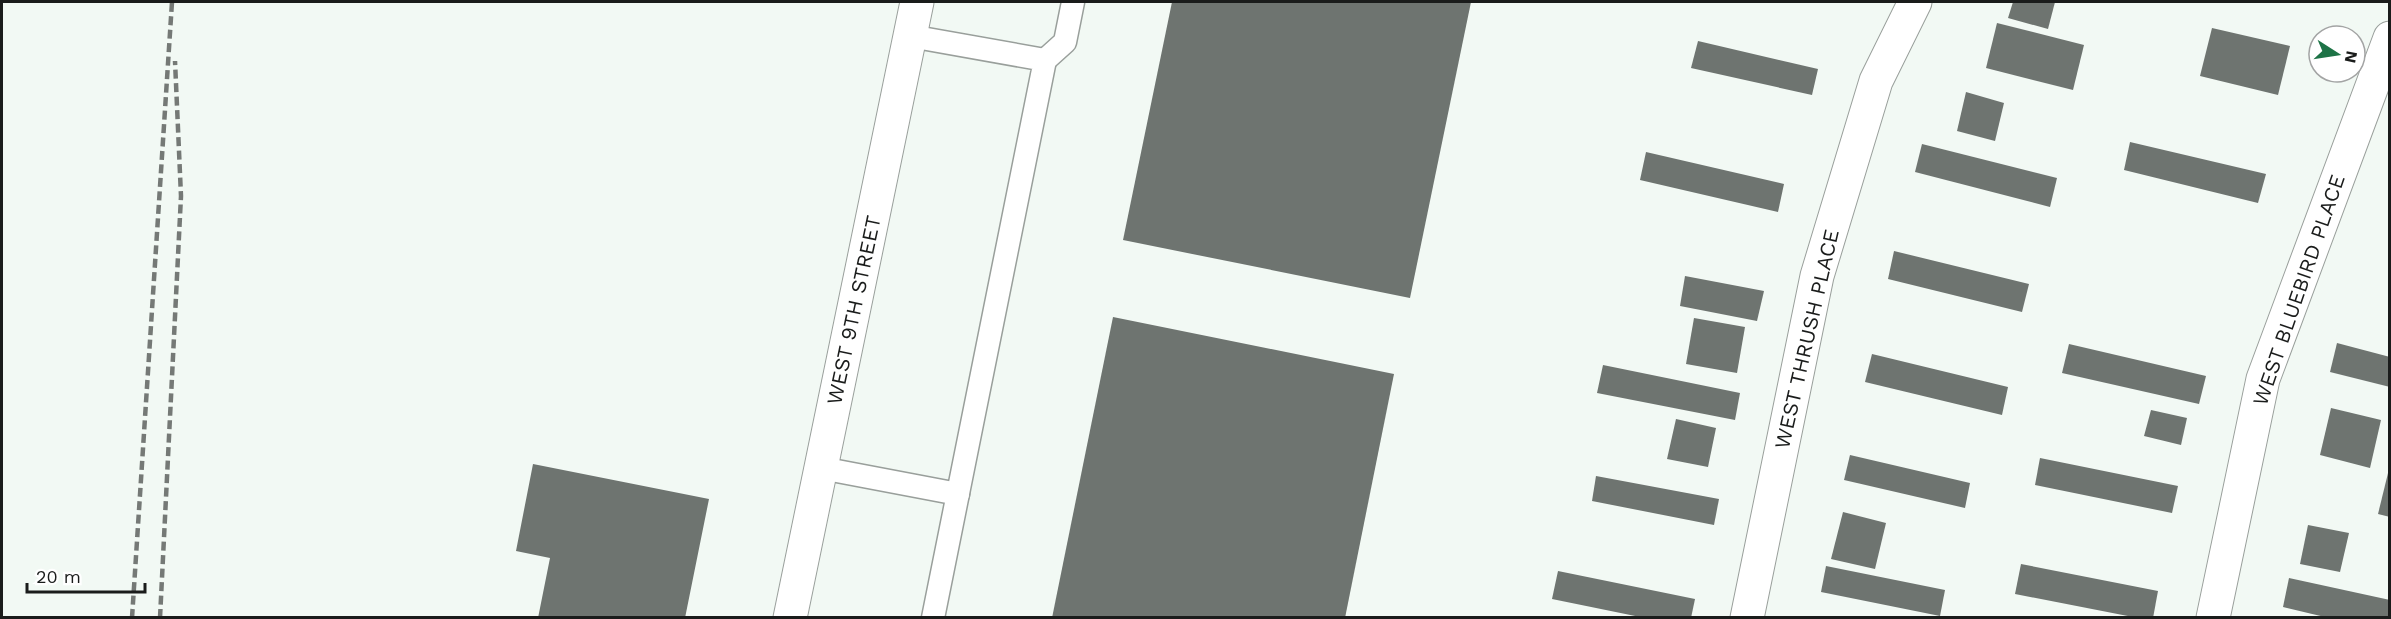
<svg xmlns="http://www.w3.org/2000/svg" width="2391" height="619" font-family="'Work Sans',sans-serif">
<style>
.building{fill:#6e7470}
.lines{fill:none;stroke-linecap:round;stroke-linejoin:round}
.service-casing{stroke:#999f9b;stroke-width:25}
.minor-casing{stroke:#999f9b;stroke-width:35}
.service{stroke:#fff;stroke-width:22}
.minor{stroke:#fff;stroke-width:33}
.rail{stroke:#757976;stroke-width:4.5;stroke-dasharray:9 4.5;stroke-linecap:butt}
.labels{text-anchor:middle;stroke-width:4.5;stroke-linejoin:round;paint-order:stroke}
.street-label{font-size:21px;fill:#1a1c1b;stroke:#fff}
</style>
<rect width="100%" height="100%" fill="#f2f9f4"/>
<g class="building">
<polygon points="1172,2 1471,2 1410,298 1123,240"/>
<polygon points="2013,2 2055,2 2048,29 2008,18"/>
<polygon points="1997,23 2084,45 2073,90 1986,68"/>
<polygon points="2212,28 2290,46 2278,95 2200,76"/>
<polygon points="1698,41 1818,69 1812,95 1691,68"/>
<polygon points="1966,92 2004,103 1995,141 1957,131"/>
<polygon points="2130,142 2266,174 2258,203 2124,170"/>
<polygon points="1922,144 2057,178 2050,207 1915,172"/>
<polygon points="1646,152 1784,184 1778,212 1640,180"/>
<polygon points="1894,251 2029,284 2022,312 1888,279"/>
<polygon points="1685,276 1764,291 1757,321 1680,306"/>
<polygon points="1113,317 1394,374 1345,618 1052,618"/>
<polygon points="1694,318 1745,327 1737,373 1686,364"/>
<polygon points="2337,343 2390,357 2390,387 2330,372"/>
<polygon points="2069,344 2206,376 2199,404 2062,373"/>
<polygon points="1872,354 2008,387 2002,415 1865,382"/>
<polygon points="1603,365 1740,393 1735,420 1597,393"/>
<polygon points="2331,408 2381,420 2370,468 2320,455"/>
<polygon points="2151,410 2187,418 2181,445 2144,436"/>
<polygon points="1676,419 1716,428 1708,467 1667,459"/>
<polygon points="1850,455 1970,483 1965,508 1844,480"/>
<polygon points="2040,458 2178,486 2172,513 2035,485"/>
<polygon points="533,464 709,499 685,618 538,618 550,558 516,551"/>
<polygon points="2389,469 2390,469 2390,517 2378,514"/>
<polygon points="1596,476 1719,499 1714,525 1592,501"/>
<polygon points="1843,512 1886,523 1875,569 1831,559"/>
<polygon points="2308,525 2349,533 2340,572 2300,564"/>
<polygon points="2021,564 2158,591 2153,618 2138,618 2015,594"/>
<polygon points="1826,566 1945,590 1940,616 1821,592"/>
<polygon points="1558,571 1695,599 1691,618 1645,618 1552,599"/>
<polygon points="2289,578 2390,600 2390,618 2329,618 2283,607"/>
</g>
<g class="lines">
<defs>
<g id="service">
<polyline points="910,36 1045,60 933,618"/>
<polyline points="1045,60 1065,42 1073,2"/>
<polyline points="821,468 958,494"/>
</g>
<g id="minor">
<polyline points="790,618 917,2"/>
<polyline points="1747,618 1817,276 1876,81 1915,2"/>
<polyline points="2213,618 2263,379 2390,38"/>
</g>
</defs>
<use href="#service" class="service-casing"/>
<use href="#minor" class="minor-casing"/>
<use href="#service" class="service"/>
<use href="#minor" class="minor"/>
<g class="rail">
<polyline points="132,618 172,2"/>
<polyline points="160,618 181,196 175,61"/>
</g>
</g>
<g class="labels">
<g class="street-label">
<text transform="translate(2299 290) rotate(-71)" y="7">WEST BLUEBIRD PLACE</text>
<text transform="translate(854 310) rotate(-78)" y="7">WEST 9TH STREET</text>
<text transform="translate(1807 339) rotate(-77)" y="7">WEST THRUSH PLACE</text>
</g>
</g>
<rect width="2391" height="619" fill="none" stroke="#1a1c1b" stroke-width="6"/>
<g transform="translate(2337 54) rotate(102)"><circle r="28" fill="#ffffff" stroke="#a3a4a4" stroke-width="1.5"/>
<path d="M0-4.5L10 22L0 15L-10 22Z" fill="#1d7346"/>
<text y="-9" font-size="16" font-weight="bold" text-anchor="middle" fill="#1a1c1b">N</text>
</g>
<path d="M27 583v9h118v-9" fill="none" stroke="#1a1c1b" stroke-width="3"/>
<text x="36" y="583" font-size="18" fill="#1a1c1b" stroke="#ffffff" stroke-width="4.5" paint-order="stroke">20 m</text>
</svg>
